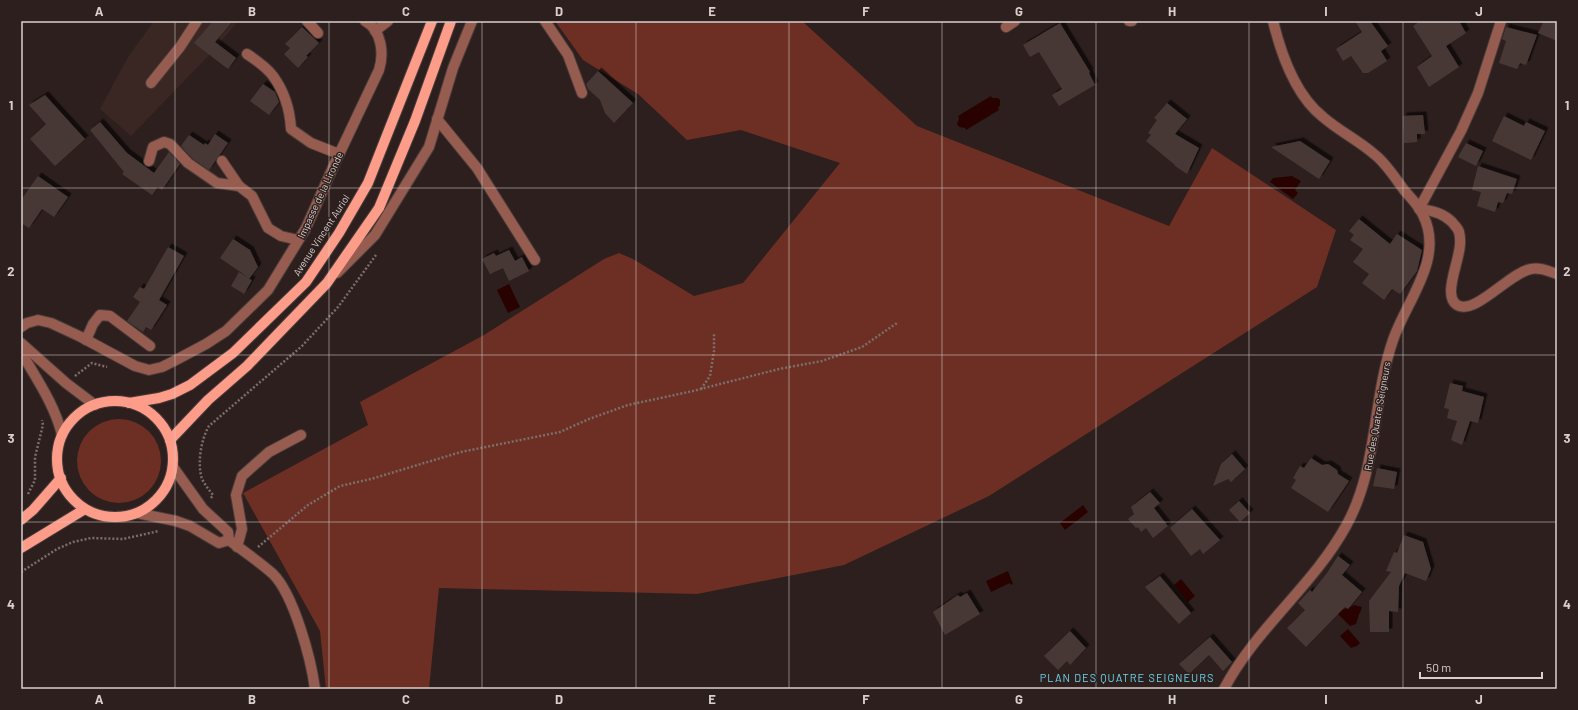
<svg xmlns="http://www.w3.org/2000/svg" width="1578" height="710" font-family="Barlow,sans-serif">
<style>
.built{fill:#3a2723}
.green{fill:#6d2f23}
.water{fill:#290200}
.building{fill:#473936;filter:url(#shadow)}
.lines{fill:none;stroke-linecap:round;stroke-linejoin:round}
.minor-casing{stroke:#483b39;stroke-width:12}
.major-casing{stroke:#483b39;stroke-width:12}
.path{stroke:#7a6f6d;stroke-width:2.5;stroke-dasharray:2 2;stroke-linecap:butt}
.minor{stroke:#965c50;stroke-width:10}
.major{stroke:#fc9c89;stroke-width:10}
.grid{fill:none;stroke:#d8cfcd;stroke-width:1;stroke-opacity:0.55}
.labels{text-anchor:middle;stroke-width:3;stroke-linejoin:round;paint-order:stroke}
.street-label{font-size:10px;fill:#d8cfcd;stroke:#2c1f1d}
.neighbourhood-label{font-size:11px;letter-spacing:1px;fill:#6cd4e8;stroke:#2c1f1d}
.neatline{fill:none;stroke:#d8cfcd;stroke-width:1.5}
.grid-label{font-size:13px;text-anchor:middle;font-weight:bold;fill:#d8cfcd}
</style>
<defs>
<filter id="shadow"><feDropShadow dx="3.5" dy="-3.5" stdDeviation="0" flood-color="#0009"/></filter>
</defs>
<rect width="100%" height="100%" fill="#2c1f1d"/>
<polygon class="built" points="154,21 238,21 212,52 131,136 100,109 128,57"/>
<g class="green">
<polygon points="555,21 802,21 917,126 1169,226 1212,148 1336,230 1317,287 989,496 844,565 697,594 439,588 429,689 326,689 320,631 243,493 368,425 360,402 484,335 604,259 619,253 633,259 694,296 743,283 840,163 741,130 687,140 638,94 583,60"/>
<circle cx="119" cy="461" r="42"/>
</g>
<g class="water">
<polygon points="991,96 992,98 998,98 1000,100 1000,105 998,108 999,110 966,130 965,128 959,127 957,124 959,118 958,116"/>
<polygon points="1292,176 1301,181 1295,190 1298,193 1293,199 1270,182 1273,178"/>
<polygon points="509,284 520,307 508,313 497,290"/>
<polygon points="1083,505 1088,512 1065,530 1060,523"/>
<polygon points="1008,571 1013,584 1011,585 1010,583 991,592 986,581"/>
<polygon points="1181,579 1195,596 1188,602 1174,585"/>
<path d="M1354,605l8,2 -2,6 -1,1 -3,10 -6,2 -15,-15c7,-2 13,-2 19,-6z"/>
<polygon points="1348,629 1360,643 1357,646 1351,648 1340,636"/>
</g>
<g class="building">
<polygon points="213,21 233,21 215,42 236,58 228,69 194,43"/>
<polygon points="1355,21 1370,21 1388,46 1381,51 1387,61 1368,73 1363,73 1351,56 1343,61 1336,49 1362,32"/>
<polygon points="1420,21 1459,21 1466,33 1446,46 1459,67 1429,87 1417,67 1432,56 1413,26"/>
<polygon points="1544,21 1557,21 1557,41 1538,33"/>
<polygon points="1060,23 1090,72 1089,73 1095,85 1059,106 1052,95 1062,89 1039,52 1030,57 1023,45"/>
<polygon points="302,27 319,43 306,56 308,57 298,68 284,54 290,48 285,44"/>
<polygon points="1506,27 1537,35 1526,65 1520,63 1517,69 1499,63 1506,41 1502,39"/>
<polygon points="598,71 633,103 614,123 605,113 600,100 588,89 586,84"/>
<polygon points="263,84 275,92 279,102 269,115 250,101"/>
<polygon points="45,95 85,139 55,166 30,139 46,124 29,105"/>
<polygon points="1167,103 1187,119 1175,134 1199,148 1187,174 1175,166 1175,165 1146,141 1151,135 1148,133 1157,120 1154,118"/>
<polygon points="1423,115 1425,134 1417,134 1417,142 1404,143 1403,116"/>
<polygon points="1504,116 1524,126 1526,122 1545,131 1531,160 1492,141"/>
<polygon points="100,122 127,153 154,173 169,152 180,164 162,190 158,187 152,195 122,174 124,172 90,130"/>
<polygon points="215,134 228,143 209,170 192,158 181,146 189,135 204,145 205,143 208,145"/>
<polygon points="1300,141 1330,161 1319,179 1271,147"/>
<polygon points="1466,143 1483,151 1476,166 1458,157"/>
<polygon points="1478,166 1517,179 1512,194 1507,193 1503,203 1498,202 1495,212 1477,206 1481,192 1472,190"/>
<polygon points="38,176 68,197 54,217 42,209 29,228 21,223 21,200"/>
<polygon points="1359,219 1390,244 1397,234 1422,250 1417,271 1400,294 1392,289 1384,300 1362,283 1369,274 1353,262 1363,249 1350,240 1354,235 1349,231"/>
<polygon points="233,239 250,250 258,267 249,279 252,280 244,294 231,286 239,272 249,278 220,258"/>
<polygon points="168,247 184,256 159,300 167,305 151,330 146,327 143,332 127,321 140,302 133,297 140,287 144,289"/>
<polygon points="509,250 515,261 522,257 529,271 509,281 503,268 490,274 482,259 494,253 496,256"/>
<polygon points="1450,383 1463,386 1462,391 1484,397 1478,423 1470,421 1462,445 1451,440 1457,421 1447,418 1449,409 1444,408"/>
<polygon points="1232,454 1245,469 1231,482 1228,479 1213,486 1221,464"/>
<polygon points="1311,458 1322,465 1328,464 1337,470 1338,474 1349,481 1328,512 1291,488 1296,480 1293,478 1300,466 1304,468"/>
<polygon points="1377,468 1397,472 1394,489 1373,486"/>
<polygon points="1150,492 1160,503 1154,508 1168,526 1153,538 1146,528 1141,532 1138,527 1136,528 1128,519 1134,514 1131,507"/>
<polygon points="1239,501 1250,513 1240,522 1229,510"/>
<polygon points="1192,509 1220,540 1203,554 1200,549 1191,556 1170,528"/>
<polygon points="1404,535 1423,542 1431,569 1426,581 1405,573 1399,586 1398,612 1389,611 1389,632 1370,632 1369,601 1391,572 1386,571 1394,552 1397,553"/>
<polygon points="1338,556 1350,565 1342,575 1362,592 1348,609 1345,607 1306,647 1287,628 1305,610 1298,603 1310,590 1312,592 1327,573"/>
<polygon points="1160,576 1191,613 1179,624 1145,587"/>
<polygon points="967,593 980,614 945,635 933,612 958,595 960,597"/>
<polygon points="1070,631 1086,648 1070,665 1067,661 1058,670 1044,656"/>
<polygon points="1210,637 1232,662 1223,671 1209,655 1189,674 1179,664"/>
</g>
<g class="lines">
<defs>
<g id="minor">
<polyline points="307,21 318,33"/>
<polyline points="545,21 568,55 582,93"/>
<polyline points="1129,21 1132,21"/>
<path d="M1501,21l-23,72 -17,38 -42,78c12,1 24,4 33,13 2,3 6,6 7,10 5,17 -8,41 -8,59 0,6 1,11 6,14 18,11 53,-33 74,-36 9,-2 17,2 26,5"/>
<polyline points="1006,27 1015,21"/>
<polyline points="375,31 388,21"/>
<path d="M247,54c9,6 20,14 26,22 11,15 17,35 18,53l20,14 28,11"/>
<polyline points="151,83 180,47 197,21"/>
<polyline points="437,119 477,168 535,260"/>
<polyline points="149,161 153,147 164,142 170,144 188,163 217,183 239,186 252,196 268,228 281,236 298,240"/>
<polyline points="222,161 239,186"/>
<polyline points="337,273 375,235 429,147 453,68 472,21"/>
<path d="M21,327l6,-4 11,-3 13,3 30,14 54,29 14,4 13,-3 12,-6 32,-17 20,-13 42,-41 38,-62 28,-63 45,-95c5,-16 3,-40 -14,-49"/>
<polyline points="86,340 93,324 100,315 110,316 150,346"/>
<polyline points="21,343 66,383 95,405"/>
<path d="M21,352c15,26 34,53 41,83"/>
<path d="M173,467l30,42 25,23 1,8c14,11 31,22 44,34 21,21 38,85 42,115"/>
<polyline points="137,513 176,521 190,526 219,543 229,540"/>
<polyline points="237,547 242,529 236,495 242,476 269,452 301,435"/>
<path d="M1224,689c32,-61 89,-103 122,-163 32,-57 26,-125 47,-186 13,-39 52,-81 30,-125 -4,-9 -12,-17 -19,-25 -9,-12 -18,-27 -30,-36 -16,-14 -35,-23 -51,-37 -28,-22 -42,-63 -50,-96"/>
</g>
<g id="major">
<circle cx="115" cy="459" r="58"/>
<polyline points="129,403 159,398 172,394 190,385 233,353 306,282 339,233 368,183 432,21"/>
<polyline points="170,440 208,400 247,366 327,283 379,208 415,121 451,21"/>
<polyline points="21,520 33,510 61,478"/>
<polyline points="21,548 85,509"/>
</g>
</defs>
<use href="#minor" class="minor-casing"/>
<use href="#major" class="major-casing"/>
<g class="path">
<polyline points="75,376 92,363 107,367"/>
<polyline points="701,389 710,376 714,351 714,333"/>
<polyline points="28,494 35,480 35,457 43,425 42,420"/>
<path d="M211,498l2,-3c-4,-5 -8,-10 -11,-16 -5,-15 -1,-40 7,-53l93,-80 36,-39 38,-52"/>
<polyline points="258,547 308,505 340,486 371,479 461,452 560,432 589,419 628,405 693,391 779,369 822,361 862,347 897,323"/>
<polyline points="21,572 57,549 73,542 91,538 123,539 159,531"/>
</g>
<use href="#minor" class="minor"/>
<use href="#major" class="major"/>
</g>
<path class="grid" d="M175,21v668M329,21v668M482,21v668M636,21v668M789,21v668M942,21v668M1096,21v668M1249,21v668M1403,21v668M21,188h1536M21,355h1536M21,522h1536"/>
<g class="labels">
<g class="street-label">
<text transform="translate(320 195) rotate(-65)" y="4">Impasse de la Lironde</text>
<text transform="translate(321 235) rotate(-57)" y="4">Avenue Vincent Auriol</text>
<text transform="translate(1377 416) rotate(-80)" y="4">Rue des Quatre Seigneurs</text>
</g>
<g class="neighbourhood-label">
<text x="1127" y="682">PLAN DES QUATRE SEIGNEURS</text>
</g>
</g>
<rect width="1578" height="710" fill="none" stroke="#2c1f1d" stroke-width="44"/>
<path d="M1420 672v6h122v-6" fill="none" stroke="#d8cfcd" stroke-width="2"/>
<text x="1426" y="672" font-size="12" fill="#d8cfcd" stroke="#2c1f1d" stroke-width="3" paint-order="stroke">50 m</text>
<rect x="22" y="22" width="1534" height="666" class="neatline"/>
<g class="grid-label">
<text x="99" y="16">A</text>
<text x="252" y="16">B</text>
<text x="406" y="16">C</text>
<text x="559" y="16">D</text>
<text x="712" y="16">E</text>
<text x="866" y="16">F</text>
<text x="1019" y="16">G</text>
<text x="1172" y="16">H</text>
<text x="1326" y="16">I</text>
<text x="1479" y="16">J</text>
<text x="11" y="110">1</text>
<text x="1567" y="110">1</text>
<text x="11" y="276">2</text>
<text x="1567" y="276">2</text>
<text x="11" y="443">3</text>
<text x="1567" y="443">3</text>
<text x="11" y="609">4</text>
<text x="1567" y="609">4</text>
<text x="99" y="704">A</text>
<text x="252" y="704">B</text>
<text x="406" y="704">C</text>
<text x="559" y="704">D</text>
<text x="712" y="704">E</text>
<text x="866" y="704">F</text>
<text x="1019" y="704">G</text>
<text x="1172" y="704">H</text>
<text x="1326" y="704">I</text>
<text x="1479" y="704">J</text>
</g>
</svg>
